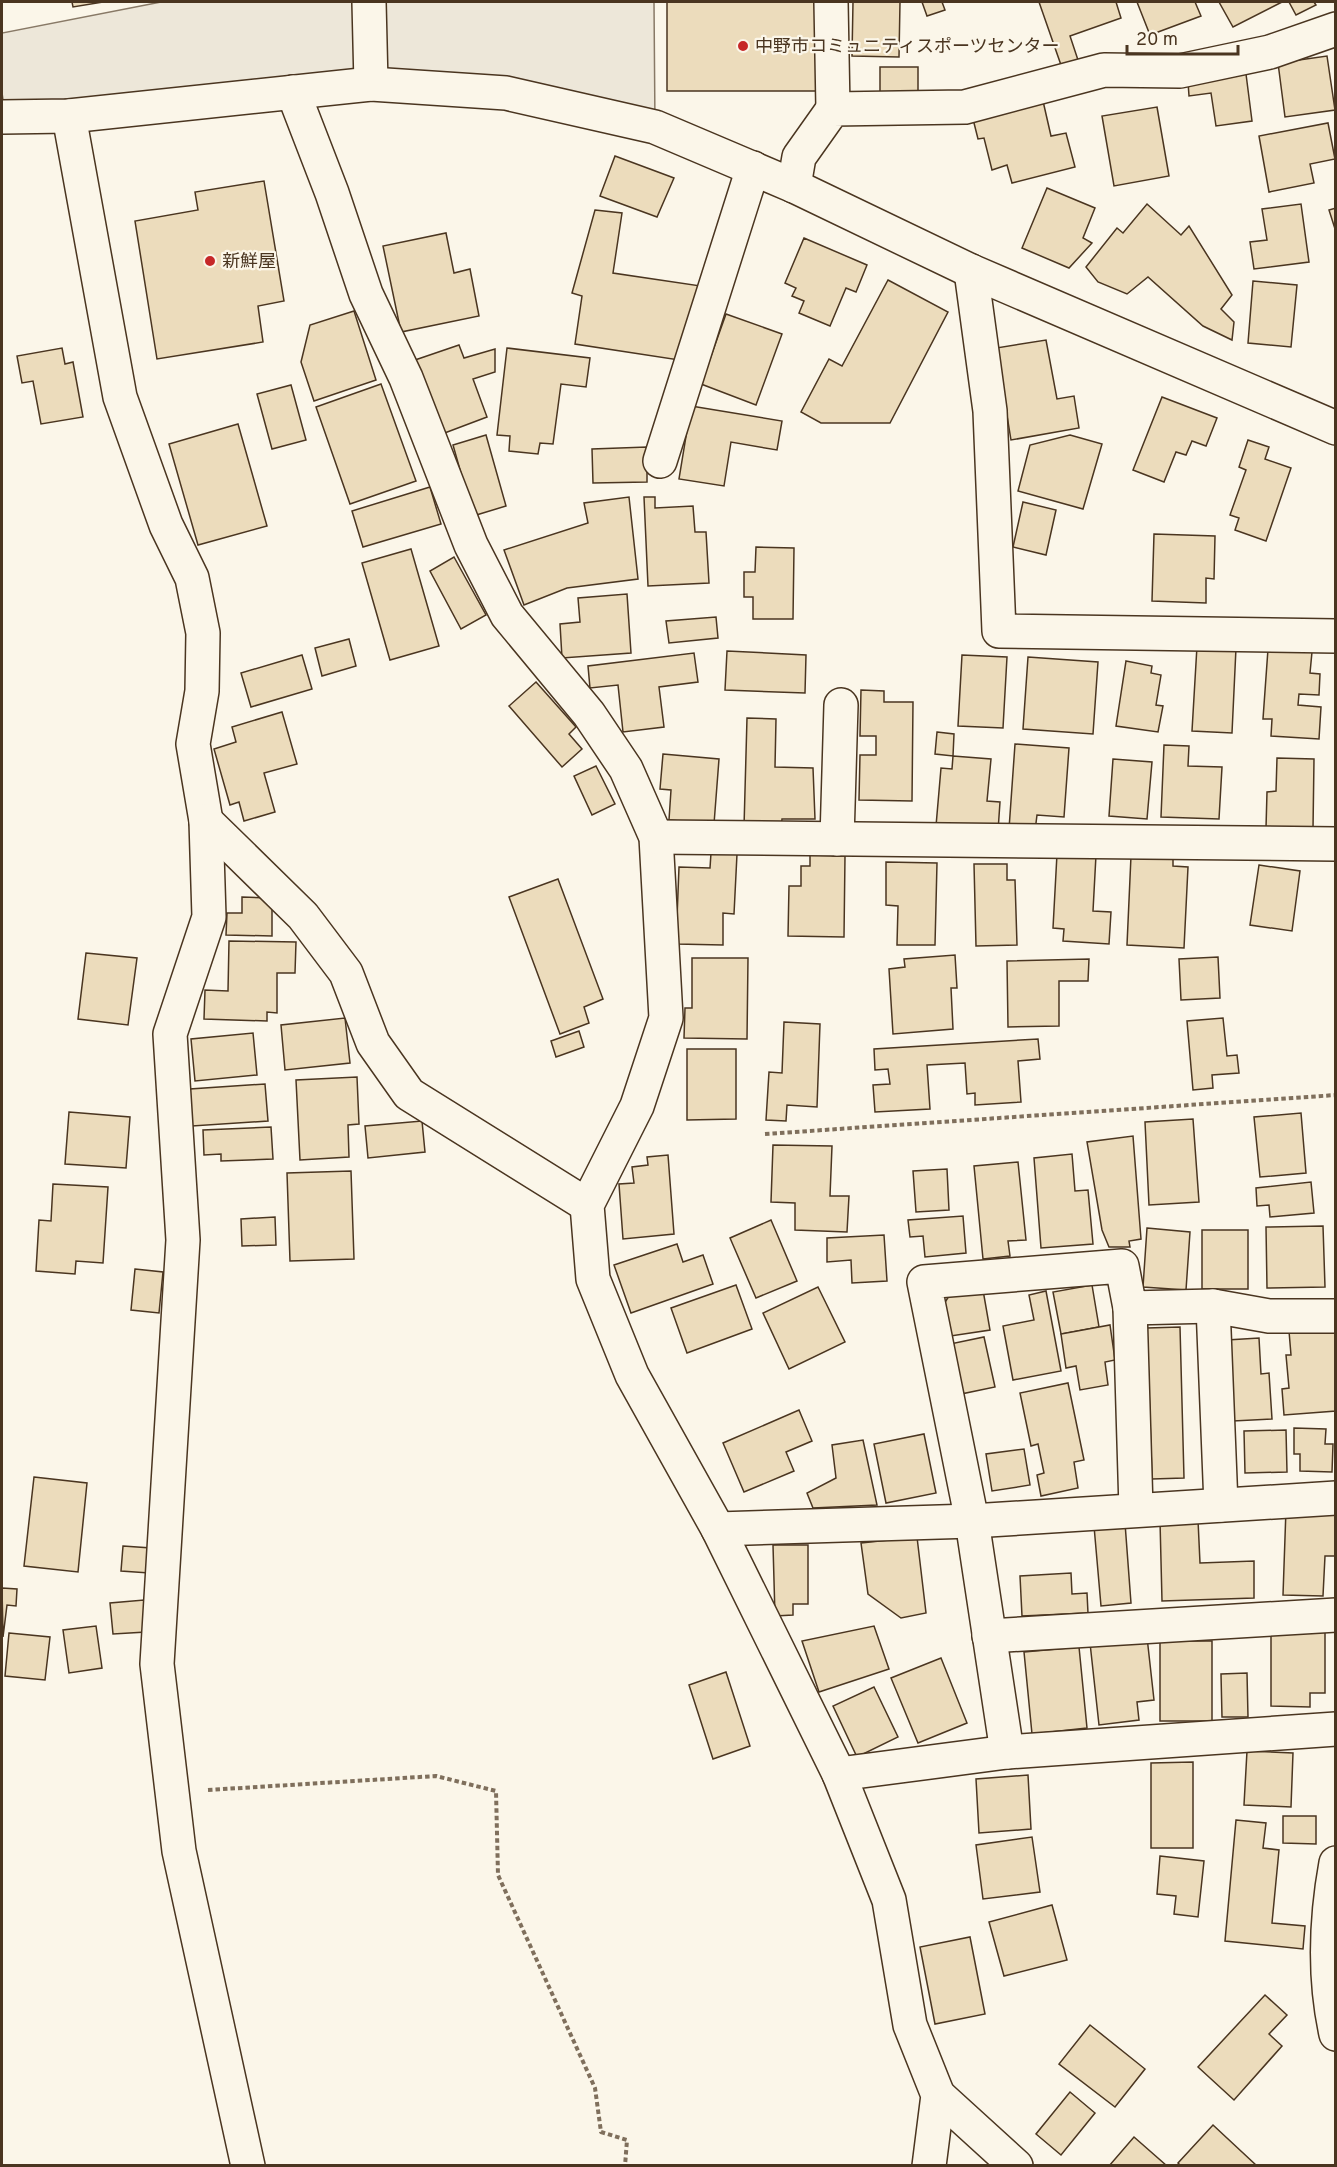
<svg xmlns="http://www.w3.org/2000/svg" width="1337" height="2167" font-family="Overpass,'Noto Sans JP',sans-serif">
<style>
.parking{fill:#ede7d9;stroke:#887966;stroke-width:1.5}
.building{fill:#ecdcbc;stroke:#4a3520;stroke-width:1.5}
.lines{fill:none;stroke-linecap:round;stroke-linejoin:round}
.minor-casing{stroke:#4a3520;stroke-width:36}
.path{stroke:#7f6f5c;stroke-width:4;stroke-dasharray:4.5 3;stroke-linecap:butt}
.minor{stroke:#fbf6e9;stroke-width:33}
.poi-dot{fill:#c62828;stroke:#fbf6e9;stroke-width:2}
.labels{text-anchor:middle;stroke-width:4.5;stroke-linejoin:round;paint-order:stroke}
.poi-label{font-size:18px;fill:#4a3520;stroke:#fbf6e9;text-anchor:start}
</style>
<rect width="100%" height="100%" fill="#fbf6e9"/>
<polygon class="parking" points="161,2 654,2 655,127 506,93 6,117 2,93 2,33"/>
<g class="building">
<polygon points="72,2 103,2 73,7"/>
<rect x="667" y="2" width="152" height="89"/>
<polygon points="853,2 900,2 899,57 852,56"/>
<polygon points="922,2 942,2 945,10 927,16"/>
<polygon points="1039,2 1116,2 1121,18 1070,36 1078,60 1061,65"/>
<polygon points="1137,2 1195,2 1201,16 1150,35"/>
<polygon points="1219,2 1282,2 1233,27"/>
<polygon points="1289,2 1314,2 1316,5 1296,15"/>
<polygon points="1327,56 1335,110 1285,117 1278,63"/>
<polygon points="880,67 918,67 918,95 880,96"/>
<polygon points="1246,74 1252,121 1216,126 1211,93 1189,96 1188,82"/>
<polygon points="1043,101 1051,136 1066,133 1075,167 1012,183 1007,165 992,170 984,138 978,139 973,119"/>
<polygon points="1157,107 1169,176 1114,186 1102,116"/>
<polygon points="1328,123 1335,159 1310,164 1314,183 1269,192 1259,136"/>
<polygon points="615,156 674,178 657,217 600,196"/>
<polygon points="264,181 284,301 258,306 263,342 157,359 135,221 198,210 195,192"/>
<polygon points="1047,188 1095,208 1083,238 1092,243 1069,268 1022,248"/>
<polygon points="1147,204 1181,235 1189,226 1232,295 1221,309 1234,322 1232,340 1203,326 1148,277 1127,294 1098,282 1086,267 1117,228 1123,233"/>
<polygon points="1301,204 1309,262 1254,269 1250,242 1267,240 1262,209"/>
<polygon points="1336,208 1336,232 1329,210"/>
<polygon points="595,210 622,213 613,273 701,286 679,360 575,344 582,296 572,293"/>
<polygon points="446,233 454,273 470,269 479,316 401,332 383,246"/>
<polygon points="804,238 867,265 856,292 846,288 830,326 799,313 804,301 792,296 796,288 785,283"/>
<polygon points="888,280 948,312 890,423 821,423 801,412 829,359 842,366"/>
<polygon points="1253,281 1297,285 1291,347 1248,343"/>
<polygon points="354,311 376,380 314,401 301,362 310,325"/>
<polygon points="726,314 782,334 756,405 701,384"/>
<polygon points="1046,340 1057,399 1074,396 1079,428 1011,440 996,348"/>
<polygon points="459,345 464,358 495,349 495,372 473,379 487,417 442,434 415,360"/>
<polygon points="62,348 65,364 73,362 83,417 41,424 33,381 22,383 17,356"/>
<polygon points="507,348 590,358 586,387 561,384 553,444 540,443 538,454 509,451 510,436 497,435"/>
<polygon points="381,384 416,481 350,504 316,407"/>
<polygon points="291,385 306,440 272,449 257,394"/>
<polygon points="1162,397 1217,418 1206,446 1192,441 1186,455 1176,452 1164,482 1133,470"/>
<polygon points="691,406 782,421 777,450 731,442 724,486 679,479"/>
<polygon points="238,424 267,526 198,545 169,444"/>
<polygon points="486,435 506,506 473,516 453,445"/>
<polygon points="1070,435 1102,444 1083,509 1018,491 1030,445"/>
<polygon points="1248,440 1269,447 1265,459 1291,468 1266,541 1235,530 1239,518 1230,515 1246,470 1239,467"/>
<polygon points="647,447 647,482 593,483 592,449"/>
<polygon points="430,487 441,524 363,547 352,511"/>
<polygon points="629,497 638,579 567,588 524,605 504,550 588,523 584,503"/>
<polygon points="644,497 655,497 655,508 693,506 695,532 706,532 709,583 648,586"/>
<polygon points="1023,502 1056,510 1046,555 1013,547"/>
<polygon points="1154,534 1215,536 1214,579 1206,578 1206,603 1152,601"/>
<polygon points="756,547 794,548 793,619 753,619 753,597 744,597 744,572 755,572"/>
<polygon points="411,549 439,646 390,660 362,563"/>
<polygon points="454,557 486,615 461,629 430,571"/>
<polygon points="627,594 631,653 562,658 560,624 580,622 578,598"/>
<polygon points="716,617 718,638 669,643 666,621"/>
<polygon points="349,639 356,666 322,676 315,648"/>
<polygon points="1197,646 1236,648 1232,733 1192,731"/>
<polygon points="1268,649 1312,652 1310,673 1320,674 1319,695 1299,694 1298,705 1321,707 1319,739 1271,736 1272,719 1263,719"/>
<polygon points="727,651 806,655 805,693 725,690"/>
<polygon points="694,653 698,682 659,687 664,727 623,732 618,685 590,688 588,666"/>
<polygon points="302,655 312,689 251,707 241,673"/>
<polygon points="962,655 1007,657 1003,728 958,726"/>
<polygon points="1028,657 1098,662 1093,734 1023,729"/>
<polygon points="1126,661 1152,666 1151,673 1161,675 1156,705 1163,706 1158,732 1116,726"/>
<polygon points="536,682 576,727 569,734 582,749 562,767 509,706"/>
<polygon points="861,690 884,691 884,702 913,702 912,801 859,800 860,755 876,755 876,736 860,736"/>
<polygon points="282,712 297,764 264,773 275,812 244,821 239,802 230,805 214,749 236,742 232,727"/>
<polygon points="747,718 776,719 775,767 813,768 815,819 782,819 781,828 744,827"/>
<polygon points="937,732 954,734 953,756 935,754"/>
<polygon points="1015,744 1069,748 1064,817 1037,815 1035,831 1009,829"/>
<polygon points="1164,745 1189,746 1188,766 1222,767 1219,819 1161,817"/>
<polygon points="663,754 719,759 714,824 669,820 671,790 660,789"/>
<polygon points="953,756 991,759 987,801 1000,802 998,831 936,826 941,768 952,769"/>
<polygon points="1277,758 1314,759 1313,829 1266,828 1267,792 1276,791"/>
<polygon points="1113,759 1152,762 1147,819 1109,816"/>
<polygon points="596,766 615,804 592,815 574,776"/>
<polygon points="711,853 737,854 734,914 723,913 723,945 676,944 679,867 710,868"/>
<polygon points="1057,854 1096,855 1093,911 1111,912 1109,944 1063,941 1064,929 1053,928"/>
<polygon points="810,855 845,856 844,937 788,936 789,886 801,886 801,866 810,866"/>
<polygon points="1131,856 1173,857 1173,866 1188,867 1184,948 1127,945"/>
<polygon points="886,862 937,863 935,945 897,945 898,906 886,905"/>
<polygon points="974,864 1007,864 1007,880 1015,880 1017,945 976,946"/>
<polygon points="1259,865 1300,871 1292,931 1250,925"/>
<polygon points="558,879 603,999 584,1007 589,1023 560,1034 509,897"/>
<polygon points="242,897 272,898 272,936 226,935 227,913 242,913"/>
<polygon points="229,941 296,942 295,973 277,973 277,1013 267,1012 267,1021 204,1019 205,990 228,991"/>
<polygon points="86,953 137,958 128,1025 78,1019"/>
<polygon points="955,955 957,988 951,988 953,1029 893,1034 889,969 905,967 904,959"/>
<polygon points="1218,957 1220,998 1181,1000 1179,959"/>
<polygon points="692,958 748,958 747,1039 684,1038 685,1008 692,1008"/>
<polygon points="1089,959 1088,981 1059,981 1059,1026 1008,1027 1007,961"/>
<polygon points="345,1018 350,1063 285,1070 281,1025"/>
<polygon points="1223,1018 1227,1056 1237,1055 1239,1073 1212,1075 1213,1088 1193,1090 1187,1021"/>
<polygon points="784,1022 820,1024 817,1107 787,1105 786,1121 766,1120 769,1072 782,1073"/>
<polygon points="579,1031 584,1047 556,1057 551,1041"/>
<polygon points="253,1033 257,1075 195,1081 191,1039"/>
<polygon points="1038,1039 1040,1059 1018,1061 1021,1102 975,1105 975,1093 967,1094 965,1063 927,1065 930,1109 875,1112 873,1085 890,1084 888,1069 875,1070 874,1049"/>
<polygon points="687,1049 736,1049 736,1119 687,1120"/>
<polygon points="357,1077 359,1124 348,1125 349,1157 300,1160 296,1080"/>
<polygon points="265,1084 268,1121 192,1126 190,1089"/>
<polygon points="69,1112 130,1117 126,1168 65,1164"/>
<polygon points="1301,1113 1306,1173 1260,1177 1254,1117"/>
<polygon points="1193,1119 1199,1202 1149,1205 1145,1122"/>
<polygon points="422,1121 425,1152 368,1158 365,1126"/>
<polygon points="271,1127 273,1159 221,1161 221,1154 204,1155 203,1130"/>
<polygon points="1133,1136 1141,1239 1129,1241 1130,1247 1109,1247 1102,1230 1087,1142"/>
<polygon points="773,1145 832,1146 830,1196 849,1196 847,1232 795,1230 795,1203 771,1202"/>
<polygon points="1072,1154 1075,1191 1088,1190 1093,1244 1041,1248 1034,1158"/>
<polygon points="668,1155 674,1234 623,1239 619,1184 634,1183 632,1167 648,1165 647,1157"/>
<polygon points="1018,1162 1026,1240 1008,1241 1010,1256 983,1259 974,1166"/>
<polygon points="947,1169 949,1210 916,1212 913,1171"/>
<polygon points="351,1171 354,1259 290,1261 287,1173"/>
<polygon points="1311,1182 1314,1213 1270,1217 1269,1205 1257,1206 1256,1188"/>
<polygon points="53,1184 108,1187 103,1263 76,1261 75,1274 36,1271 39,1220 51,1221"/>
<polygon points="963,1216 966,1253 925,1257 923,1236 910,1237 908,1220"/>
<polygon points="275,1217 276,1245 242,1246 241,1219"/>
<polygon points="771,1220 797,1281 756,1298 730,1238"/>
<polygon points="1323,1226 1325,1287 1267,1288 1266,1227"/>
<polygon points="1147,1228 1190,1232 1186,1290 1143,1287"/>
<rect x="1202" y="1230" width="46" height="59"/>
<polygon points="884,1235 887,1281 852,1283 851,1260 827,1262 827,1238"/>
<polygon points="677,1244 683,1262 703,1255 713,1284 631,1313 614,1265"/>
<polygon points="135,1269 163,1272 159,1313 131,1310"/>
<polygon points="736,1285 752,1329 687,1353 671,1308"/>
<polygon points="1092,1285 1099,1327 1061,1334 1053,1292"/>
<polygon points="818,1287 845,1342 789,1369 763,1313"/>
<polygon points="983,1290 990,1330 944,1337 940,1310 949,1296"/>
<polygon points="1046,1291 1061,1371 1013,1380 1003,1326 1034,1320 1029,1295"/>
<polygon points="1110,1325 1115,1360 1105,1362 1108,1385 1080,1390 1076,1366 1066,1368 1061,1334"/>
<polygon points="1180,1327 1184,1478 1152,1479 1147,1328"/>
<polygon points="1335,1327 1336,1411 1284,1415 1282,1389 1289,1388 1286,1355 1291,1355 1289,1331"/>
<polygon points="984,1337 995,1387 961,1394 950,1344"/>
<polygon points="1259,1338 1261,1374 1269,1373 1272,1419 1233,1421 1227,1340"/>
<polygon points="1068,1383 1084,1460 1074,1462 1078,1488 1041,1496 1037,1475 1044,1473 1038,1444 1031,1446 1020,1393"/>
<polygon points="799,1410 812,1441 786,1452 794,1471 744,1492 723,1443"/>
<polygon points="1294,1428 1326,1429 1325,1444 1333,1444 1332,1472 1300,1471 1300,1454 1294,1454"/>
<polygon points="1286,1430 1287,1472 1245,1473 1244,1431"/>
<polygon points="924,1434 936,1493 886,1503 874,1444"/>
<polygon points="863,1440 877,1505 813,1508 807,1493 836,1478 832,1445"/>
<polygon points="1024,1449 1030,1485 992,1491 986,1454"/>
<polygon points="34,1477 87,1483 78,1572 24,1566"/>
<polygon points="1286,1509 1336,1510 1336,1556 1325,1556 1323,1596 1283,1595"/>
<polygon points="1198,1520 1200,1563 1254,1561 1254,1598 1162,1601 1160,1521"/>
<polygon points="1125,1523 1131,1603 1101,1606 1094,1526"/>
<polygon points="917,1537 926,1613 901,1618 868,1594 861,1543"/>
<polygon points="773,1545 808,1545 808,1604 793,1604 793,1615 775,1616"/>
<polygon points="123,1546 151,1548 149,1573 121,1571"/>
<polygon points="1071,1573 1072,1594 1087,1593 1088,1613 1022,1616 1020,1576"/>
<polygon points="2,1588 17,1589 16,1606 7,1605 3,1637"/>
<polygon points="144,1600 146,1632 113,1634 110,1603"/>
<polygon points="96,1626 102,1668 69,1673 63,1630"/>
<polygon points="874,1626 889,1669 819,1692 802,1641"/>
<polygon points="1271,1631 1325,1631 1325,1693 1310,1693 1310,1707 1271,1706"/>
<polygon points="9,1633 50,1637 45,1680 5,1676"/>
<polygon points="1147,1637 1154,1700 1137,1702 1139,1720 1099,1725 1090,1643"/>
<rect x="1160" y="1641" width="52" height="80"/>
<polygon points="1079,1647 1087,1728 1032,1734 1024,1652"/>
<polygon points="941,1658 967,1723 918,1743 891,1678"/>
<polygon points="726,1672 750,1746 713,1759 689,1685"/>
<polygon points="1247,1673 1248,1717 1222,1717 1221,1674"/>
<polygon points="874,1687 898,1737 857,1757 833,1706"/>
<polygon points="1247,1751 1293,1753 1291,1807 1244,1805"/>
<polygon points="1193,1762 1193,1848 1151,1848 1151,1763"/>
<polygon points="1028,1775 1031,1829 979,1833 976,1779"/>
<polygon points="1283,1816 1316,1816 1316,1844 1283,1843"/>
<polygon points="1236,1820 1266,1823 1263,1848 1279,1850 1272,1923 1305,1926 1303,1949 1225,1941"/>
<polygon points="1032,1837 1040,1892 983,1899 976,1845"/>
<polygon points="1160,1856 1204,1861 1198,1917 1174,1914 1176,1896 1157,1894"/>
<polygon points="1052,1905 1067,1960 1004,1976 989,1922"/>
<polygon points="970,1937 985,2014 935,2024 920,1947"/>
<polygon points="1265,1995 1287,2015 1269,2034 1282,2046 1234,2100 1198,2067"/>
<polygon points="1090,2025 1145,2069 1115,2107 1059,2064"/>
<polygon points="1070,2092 1095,2113 1061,2155 1036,2134"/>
<polygon points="1213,2125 1257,2166 1181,2166 1178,2163"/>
<polygon points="1134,2137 1167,2166 1109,2166"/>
</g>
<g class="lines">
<defs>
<g id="minor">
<polyline points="369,2 371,84"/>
<polyline points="831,2 833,109"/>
<polyline points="293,92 332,193 366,294 406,378 471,545 507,615 589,714 626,769 656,837 666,1018 637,1106 587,1205 593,1279 632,1375 718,1529 839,1774 889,1900 910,2025 938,2095 929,2166"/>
<polyline points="69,116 120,397 166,525 192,578 203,633 202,691 193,744 206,821 209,917 170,1034 183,1240 157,1664 179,1851 248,2166"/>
<polyline points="2,117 69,116 371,84 506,93 655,127 794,186 971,271 1336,428"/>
<polyline points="794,186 799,157 833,109 965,107 1104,70 1180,71 1270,52 1336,29"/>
<polyline points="971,271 990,411 999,631 1336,636"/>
<polyline points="660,461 753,168"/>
<polyline points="206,821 303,916 346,973 373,1043 409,1094 587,1205"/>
<polyline points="656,837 1336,844"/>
<polyline points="837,839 841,705"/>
<polyline points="1213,1306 1221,1505"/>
<polyline points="1130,1308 1136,1509"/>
<polyline points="718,1529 972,1521 1336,1498"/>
<polyline points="989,1636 1336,1615"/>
<polyline points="1007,1752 972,1521 924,1282 1122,1266 1130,1308 1213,1306 1269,1316 1336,1316"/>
<polyline points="839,1774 1007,1752 1336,1729"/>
<path d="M1336,1863c-10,55 -12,116 0,171"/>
<polyline points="938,2095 1016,2166"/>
</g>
</defs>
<use href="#minor" class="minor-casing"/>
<g class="path">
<polyline points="765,1134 1336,1095"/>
<polyline points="208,1790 436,1776 496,1791 498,1875 595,2088 601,2132 627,2140 625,2166"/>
</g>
<use href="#minor" class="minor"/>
</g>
<g class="poi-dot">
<circle cx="743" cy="46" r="6"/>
<circle cx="210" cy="261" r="6"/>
</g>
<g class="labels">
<g class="poi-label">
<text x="755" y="52">中野市コミュニティスポーツセンター</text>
<text x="222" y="267">新鮮屋</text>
</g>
</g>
<rect width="1337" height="2167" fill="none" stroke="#4a3520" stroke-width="6"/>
<path d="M1127 45v9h111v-9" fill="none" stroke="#4a3520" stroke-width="3"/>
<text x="1136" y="45" font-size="18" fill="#4a3520" stroke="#fbf6e9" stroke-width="4.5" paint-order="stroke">20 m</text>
</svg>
